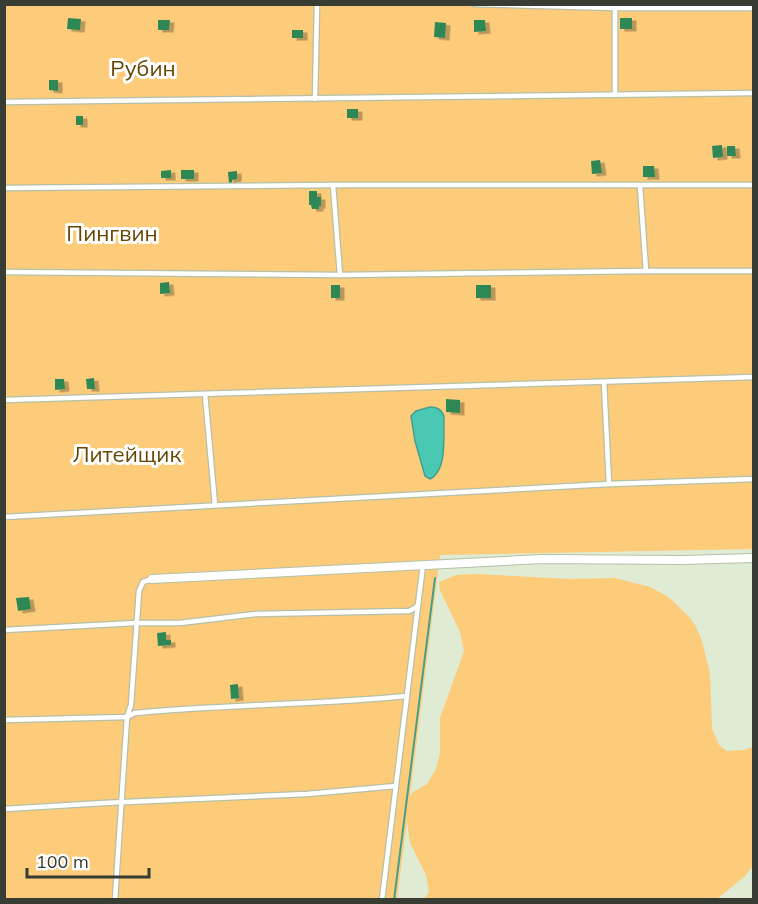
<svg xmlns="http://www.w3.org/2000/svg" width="758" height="904" font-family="Mulish,sans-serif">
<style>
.green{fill:#fccc7b}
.water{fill:#49c9b4;stroke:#449f8d;stroke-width:1.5}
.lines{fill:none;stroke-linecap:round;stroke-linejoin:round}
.stream{stroke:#449f8d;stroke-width:2}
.building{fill:#2e8856;filter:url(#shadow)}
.lane-casing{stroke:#b4c0a8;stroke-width:7}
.street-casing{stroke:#b4c0a8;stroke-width:10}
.lane{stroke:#fff;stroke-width:4.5}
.street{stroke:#fff;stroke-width:8}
.labels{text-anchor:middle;stroke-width:6;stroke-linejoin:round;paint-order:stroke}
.park-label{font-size:22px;fill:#664600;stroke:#fff}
</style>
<defs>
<filter id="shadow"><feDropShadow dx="4.5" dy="2.5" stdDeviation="0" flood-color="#0004"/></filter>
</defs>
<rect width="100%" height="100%" fill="#dfecd3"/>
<polygon class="green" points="5,5 753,5 753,549 440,555 410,796 413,792 427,784 436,769 440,753 440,718 464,651 460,632 440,590 439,582 456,575 475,574 570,579 615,578 650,587 665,595 672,600 690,618 695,625 702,641 710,674 712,728 719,745 727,751 744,750 753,747 753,866 745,876 717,899 424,899 429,892 426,875 410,843 407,821 397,899 5,900"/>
<path class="water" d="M430,407c7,0 11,2 14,9 -1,18 4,55 -14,63l-5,-3 -10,-35 -4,-25 5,-5z"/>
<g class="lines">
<polyline class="stream" points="394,900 435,578"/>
</g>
<g class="building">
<polygon points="68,18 81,19 80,30 67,29"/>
<rect x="620" y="18" width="12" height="11"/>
<polygon points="158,20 170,20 169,30 158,30"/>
<polygon points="474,20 485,20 486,31 474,32"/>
<polygon points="435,22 446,23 445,38 434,37"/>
<rect x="292" y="30" width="11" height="8"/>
<polygon points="49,80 58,80 58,91 49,90"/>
<rect x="347" y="109" width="11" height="9"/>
<rect x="76" y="116" width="7" height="9"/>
<polygon points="722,145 723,157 713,158 712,146"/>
<polygon points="727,146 735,146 736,156 727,156"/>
<polygon points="600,160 602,173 592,174 591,161"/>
<polygon points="643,166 654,166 655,177 643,177"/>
<polygon points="171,170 171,178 161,178 161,171"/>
<rect x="181" y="170" width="13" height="9"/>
<polygon points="237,171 237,179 232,180 232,183 229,184 228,172"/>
<polygon points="309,191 317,191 317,197 321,197 321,206 319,206 319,209 312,209 311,205 309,205"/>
<polygon points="169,282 170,293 160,294 160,283"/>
<rect x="331" y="285" width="9" height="13"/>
<rect x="476" y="285" width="15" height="13"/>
<polygon points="94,378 95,389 87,389 86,379"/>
<polygon points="55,379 64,379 65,389 55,390"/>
<polygon points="446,399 460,400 460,413 446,412"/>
<polygon points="29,597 31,609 18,611 16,598"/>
<polygon points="166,632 166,640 171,640 171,645 158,646 157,633"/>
<polygon points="238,684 239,698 231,699 230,685"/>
</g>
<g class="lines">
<defs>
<g id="lane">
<polyline points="474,4 615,8 754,8"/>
<polyline points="615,95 615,8"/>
<polyline points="315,99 317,4"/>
<polyline points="4,102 754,93"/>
<polyline points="333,185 340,275"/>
<polyline points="640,186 646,271"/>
<polyline points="4,188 333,185 754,185"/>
<polyline points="4,272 340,275 646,271 754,271"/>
<polyline points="604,382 609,484"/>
<polyline points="205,394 215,505"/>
<polyline points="4,400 754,377"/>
<polyline points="4,517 609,484 754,479"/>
<polyline points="4,630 136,623 180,623 255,614 409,611 415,608 418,605 423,565"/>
<path d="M4,720l123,-3 8,-4c90,-9 182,-8 272,-17"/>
<polyline points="4,809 104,803 307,794 396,786"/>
<polyline points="115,900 127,717 131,705 139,591 143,582 152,579"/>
<polyline points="382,900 418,605"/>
</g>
<polyline id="street" points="152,579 542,559 682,560 754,558"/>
</defs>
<use href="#lane" class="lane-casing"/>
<use href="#street" class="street-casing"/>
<use href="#lane" class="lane"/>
<use href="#street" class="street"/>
</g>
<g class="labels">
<g class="park-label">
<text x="143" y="76">Рубин</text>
<text x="112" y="241">Пингвин</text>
<text x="127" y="462">Литейщик</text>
</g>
</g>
<rect width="758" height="904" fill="none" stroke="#383d33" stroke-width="12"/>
<path d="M27 868v9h122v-9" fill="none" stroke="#383d33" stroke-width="3"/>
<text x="36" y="868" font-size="18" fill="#383d33" stroke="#ffffff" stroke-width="4.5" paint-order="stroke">100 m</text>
</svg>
